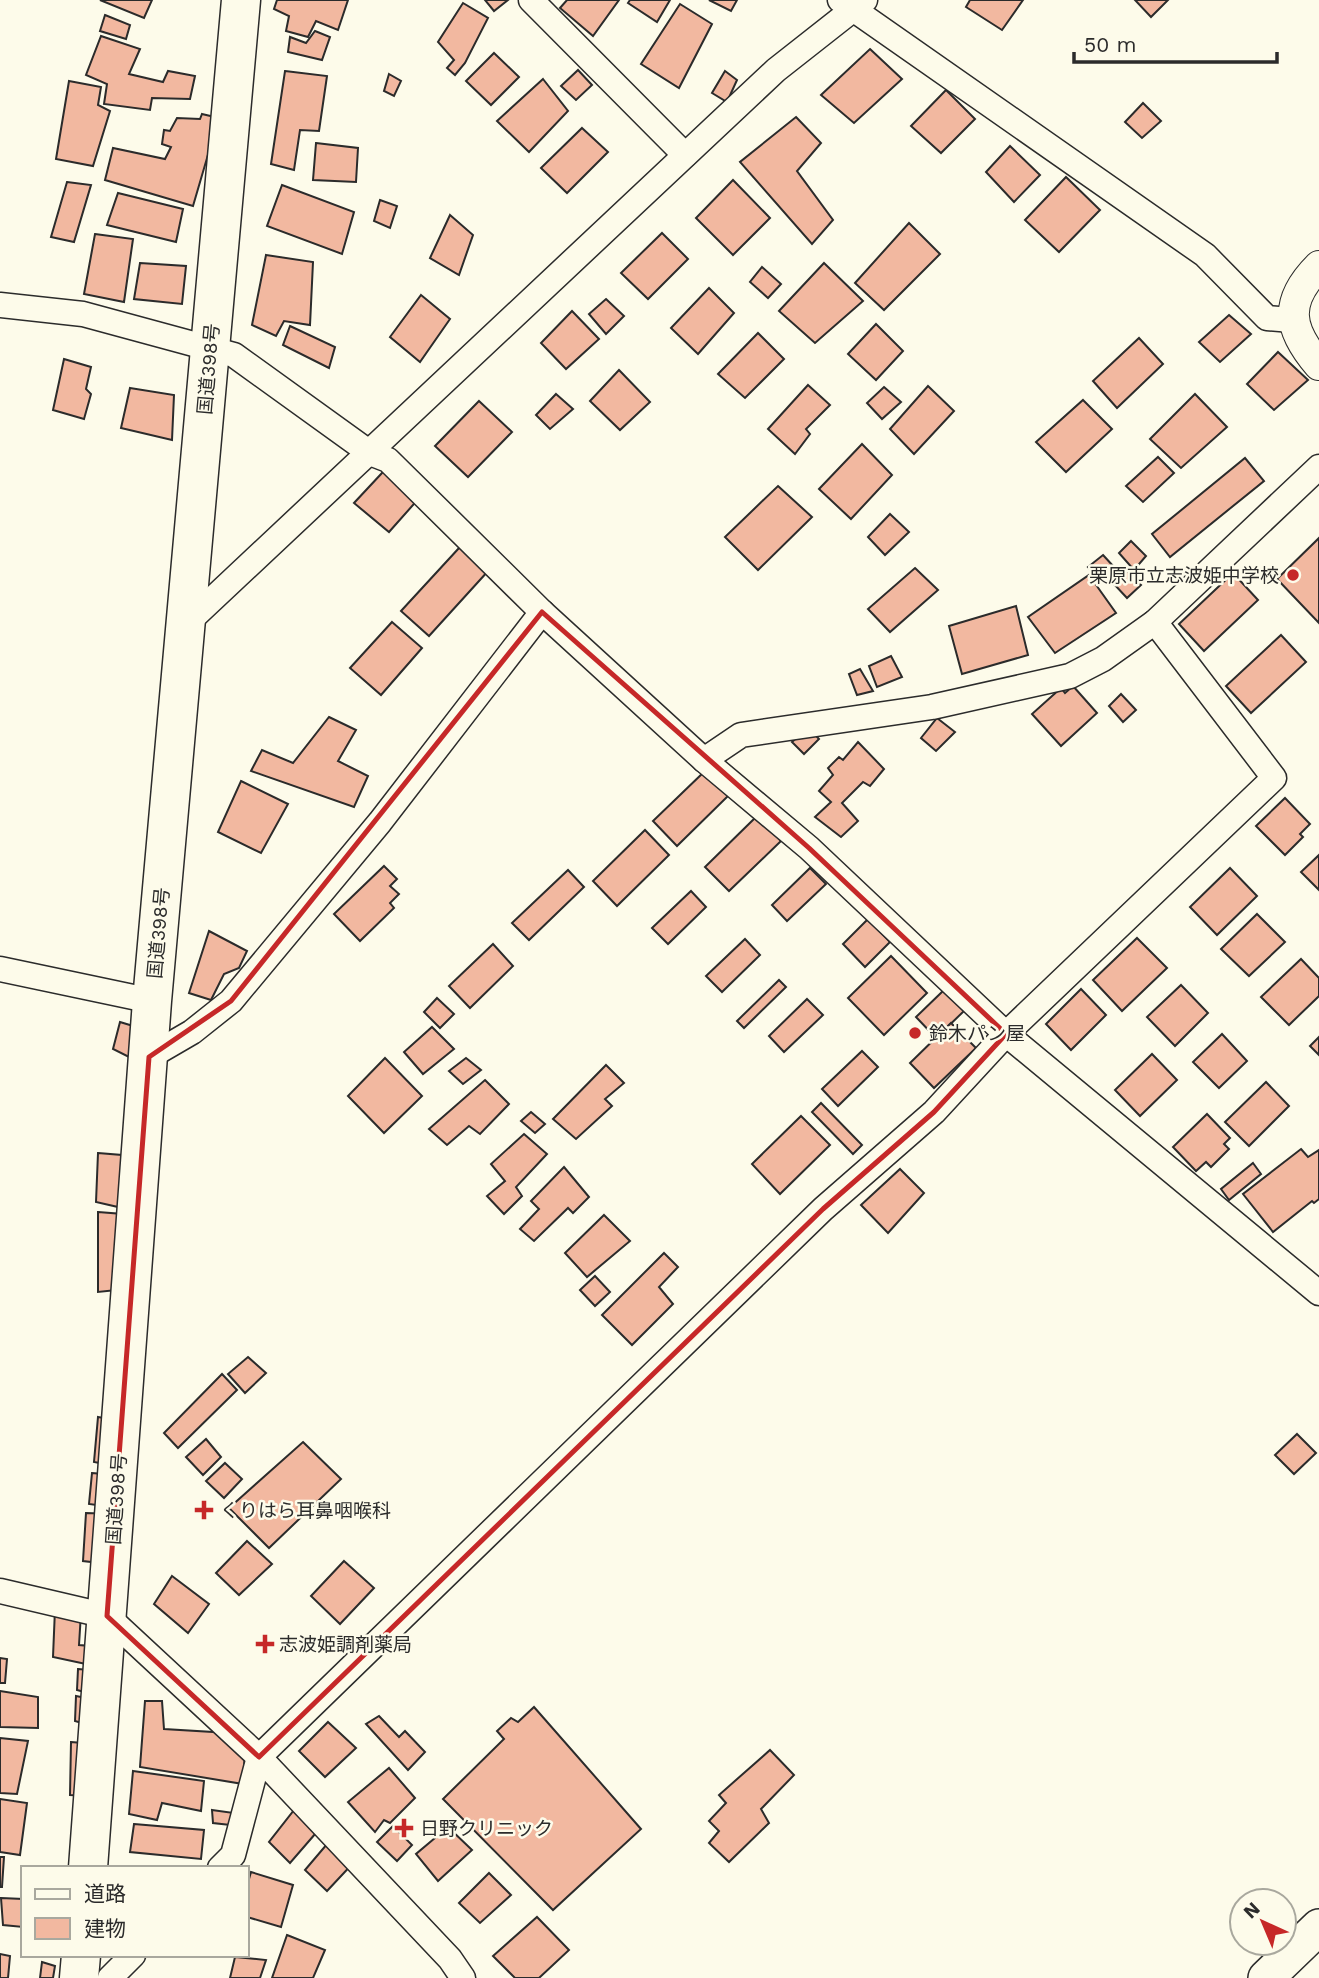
<svg xmlns="http://www.w3.org/2000/svg" width="1319" height="1978" font-family="'Work Sans','Noto Sans JP',sans-serif">
<style>
.building{fill:#f2b8a0;stroke:#2b2b2b;stroke-width:2}
.lines{fill:none;stroke-linecap:round;stroke-linejoin:round}
.minor-casing{stroke:#2b2b2b;stroke-width:27}
.tertiary-casing{stroke:#2b2b2b;stroke-width:32}
.secondary-casing{stroke:#2b2b2b;stroke-width:38}
.trunk-casing{stroke:#2b2b2b;stroke-width:41}
.minor{stroke:#fdfbea;stroke-width:24}
.tertiary{stroke:#fdfbea;stroke-width:30}
.secondary{stroke:#fdfbea;stroke-width:35}
.trunk{stroke:#fdfbea;stroke-width:38}
.marked{fill:none;stroke:#c62828;stroke-width:5;stroke-linejoin:round}
.poi-dot{fill:#c62828;stroke:#fdfbea;stroke-width:2.5}
.labels{text-anchor:middle;stroke-width:5;stroke-linejoin:round;paint-order:stroke}
.street-label{font-size:19px;fill:#2b2b2b;stroke:#fdfbea}
.poi-label{font-size:19px;fill:#2b2b2b;stroke:#fdfbea;text-anchor:start}
</style>
<rect width="100%" height="100%" fill="#fdfbea"/>
<g class="building">
<polygon points="100,0 152,0 144,18"/>
<polygon points="277,0 348,0 338,30 316,21 308,37 286,31 289,16 274,9"/>
<polygon points="485,0 508,0 494,11"/>
<polygon points="567,0 619,0 593,36 560,8"/>
<polygon points="630,0 670,0 657,22 628,3"/>
<polygon points="709,0 737,0 731,11"/>
<polygon points="970,0 1023,0 1002,30 966,7"/>
<polygon points="1135,0 1168,0 1151,17"/>
<polygon points="463,3 488,18 465,63 455,75 447,68 454,60 438,42"/>
<polygon points="680,4 712,24 679,88 641,64"/>
<polygon points="105,15 130,25 126,39 100,31"/>
<polygon points="315,31 330,37 322,60 288,52 290,37 306,43"/>
<polygon points="101,36 140,49 129,74 163,82 168,71 195,76 190,99 152,98 150,110 104,104 107,84 86,75"/>
<polygon points="870,49 902,79 854,123 821,95"/>
<polygon points="494,53 519,77 491,105 466,81"/>
<polygon points="578,70 592,85 576,100 561,86"/>
<polygon points="285,71 327,76 319,131 300,130 294,170 271,164"/>
<polygon points="725,71 737,80 727,102 712,93"/>
<polygon points="389,74 401,81 394,96 384,91"/>
<polygon points="543,79 568,111 529,152 497,121"/>
<polygon points="69,81 101,87 98,105 110,111 93,166 56,159"/>
<polygon points="946,90 975,119 941,153 911,126"/>
<polygon points="1143,103 1161,121 1142,138 1125,122"/>
<polygon points="202,114 223,119 212,141 193,206 105,180 113,148 165,159 171,147 162,144 164,130 170,131 177,118 200,119"/>
<polygon points="796,117 821,143 797,171 833,220 812,244 740,162"/>
<polygon points="582,128 608,152 567,193 541,168"/>
<polygon points="316,143 358,148 356,182 313,180"/>
<polygon points="1010,146 1040,175 1014,202 986,172"/>
<polygon points="1066,177 1100,210 1059,252 1025,220"/>
<polygon points="733,180 770,218 733,255 696,218"/>
<polygon points="67,182 91,185 74,242 51,237"/>
<polygon points="282,185 354,212 342,254 267,226"/>
<polygon points="118,193 183,209 176,242 107,225"/>
<polygon points="380,200 397,206 390,228 374,221"/>
<polygon points="450,215 473,235 459,275 430,258"/>
<polygon points="909,223 940,254 884,310 855,283"/>
<polygon points="662,233 688,259 648,299 621,273"/>
<polygon points="95,234 133,239 124,302 84,294"/>
<polygon points="266,255 313,262 310,325 284,321 276,336 252,325"/>
<polygon points="140,263 186,266 182,304 134,299"/>
<polygon points="824,263 863,301 815,343 779,311"/>
<polygon points="762,267 781,284 768,298 750,282"/>
<polygon points="709,288 734,313 698,354 671,328"/>
<polygon points="421,295 450,319 420,362 390,337"/>
<polygon points="606,299 624,316 606,334 589,314"/>
<polygon points="572,311 599,339 566,369 541,343"/>
<polygon points="1229,315 1251,334 1220,362 1199,342"/>
<polygon points="876,324 903,351 876,380 848,354"/>
<polygon points="290,326 335,347 329,368 283,345"/>
<polygon points="758,333 784,359 745,398 718,374"/>
<polygon points="1139,338 1163,364 1117,408 1093,381"/>
<polygon points="1278,352 1308,380 1274,410 1247,384"/>
<polygon points="64,359 91,367 86,389 91,394 84,419 53,410"/>
<polygon points="619,370 650,402 620,430 590,401"/>
<polygon points="808,385 830,405 806,429 810,434 795,454 768,429"/>
<polygon points="928,386 954,411 914,454 890,429"/>
<polygon points="884,387 901,402 882,419 867,403"/>
<polygon points="130,388 174,395 172,440 121,428"/>
<polygon points="556,394 573,409 550,429 536,415"/>
<polygon points="1195,394 1227,427 1181,468 1150,439"/>
<polygon points="1083,400 1112,429 1066,472 1036,442"/>
<polygon points="479,401 512,432 468,477 435,446"/>
<polygon points="862,444 892,475 851,519 819,489"/>
<polygon points="1158,457 1174,473 1143,502 1126,486"/>
<polygon points="396,458 429,487 389,532 354,503"/>
<polygon points="1245,458 1264,481 1170,557 1152,534"/>
<polygon points="778,486 812,517 758,570 725,537"/>
<polygon points="890,514 909,532 885,555 868,537"/>
<polygon points="471,535 499,559 429,636 401,611"/>
<polygon points="1319,538 1319,623 1277,579"/>
<polygon points="1131,541 1146,556 1134,570 1119,553"/>
<polygon points="1103,555 1114,567 1100,579 1088,567"/>
<polygon points="915,568 938,590 890,632 868,609"/>
<polygon points="1125,569 1141,585 1127,598 1113,583"/>
<polygon points="1233,573 1258,600 1204,651 1179,624"/>
<polygon points="1089,575 1116,613 1055,653 1028,617"/>
<polygon points="1016,606 1028,655 962,674 949,626"/>
<polygon points="392,622 422,648 381,695 350,668"/>
<polygon points="1281,635 1306,662 1251,713 1226,686"/>
<polygon points="891,656 902,677 877,687 869,666"/>
<polygon points="860,669 873,691 857,695 849,674"/>
<polygon points="1073,686 1097,713 1061,746 1032,714 1061,688 1065,693"/>
<polygon points="1121,694 1136,710 1123,722 1109,706"/>
<polygon points="329,717 356,730 338,761 368,776 354,807 251,771 262,750 293,763"/>
<polygon points="937,718 955,732 936,751 921,738"/>
<polygon points="808,727 819,739 804,754 792,742"/>
<polygon points="858,742 884,769 870,786 863,782 842,803 858,821 841,837 815,817 831,802 819,791 833,775 828,768 839,757 843,760"/>
<polygon points="705,771 729,795 677,846 653,821"/>
<polygon points="241,781 288,804 261,853 218,832"/>
<polygon points="1285,798 1310,824 1300,834 1303,837 1285,855 1256,826"/>
<polygon points="757,816 781,841 729,891 705,867"/>
<polygon points="645,830 669,855 617,906 593,881"/>
<polygon points="1319,855 1319,890 1301,872"/>
<polygon points="384,866 397,879 390,886 399,894 390,903 394,908 360,941 334,914"/>
<polygon points="810,868 826,884 787,921 772,905"/>
<polygon points="1230,868 1257,896 1217,935 1190,907"/>
<polygon points="568,870 584,887 529,940 512,923"/>
<polygon points="691,891 706,907 668,944 652,928"/>
<polygon points="1257,914 1285,942 1249,976 1221,949"/>
<polygon points="868,919 890,942 865,967 843,944"/>
<polygon points="209,931 247,951 239,968 224,974 211,1000 189,993"/>
<polygon points="1137,938 1167,968 1122,1011 1093,980"/>
<polygon points="745,939 760,955 722,992 706,976"/>
<polygon points="493,944 513,966 470,1008 449,986"/>
<polygon points="891,956 927,993 884,1035 848,998"/>
<polygon points="1301,959 1319,978 1319,996 1289,1025 1261,997"/>
<polygon points="779,980 786,987 744,1028 737,1021"/>
<polygon points="1181,985 1208,1013 1175,1046 1147,1017"/>
<polygon points="1081,989 1106,1015 1071,1050 1046,1024"/>
<polygon points="944,990 964,1011 936,1038 916,1017"/>
<polygon points="437,998 454,1014 440,1028 424,1012"/>
<polygon points="807,999 823,1015 784,1052 769,1036"/>
<polygon points="120,1022 143,1029 137,1061 113,1049"/>
<polygon points="951,1023 976,1048 934,1088 910,1063"/>
<polygon points="432,1027 454,1049 423,1074 404,1052"/>
<polygon points="1222,1034 1247,1061 1219,1088 1193,1062"/>
<polygon points="1319,1037 1319,1055 1310,1046"/>
<polygon points="862,1051 878,1067 838,1106 822,1089"/>
<polygon points="1152,1054 1177,1080 1140,1116 1115,1090"/>
<polygon points="385,1058 422,1096 384,1133 348,1096"/>
<polygon points="466,1058 481,1070 463,1084 449,1071"/>
<polygon points="606,1065 624,1083 605,1099 612,1106 576,1139 553,1119"/>
<polygon points="485,1080 509,1104 480,1134 469,1126 447,1145 429,1129"/>
<polygon points="1266,1082 1289,1106 1249,1146 1225,1122"/>
<polygon points="821,1103 862,1145 853,1154 812,1112"/>
<polygon points="531,1112 545,1124 535,1133 521,1121"/>
<polygon points="1207,1114 1230,1138 1224,1144 1229,1149 1211,1167 1206,1162 1196,1171 1173,1147"/>
<polygon points="801,1116 830,1145 780,1194 752,1164"/>
<polygon points="524,1134 547,1154 516,1187 522,1196 504,1214 487,1196 505,1181 491,1164"/>
<polygon points="1301,1149 1308,1157 1319,1150 1319,1199 1314,1203 1312,1201 1273,1232 1243,1194"/>
<polygon points="98,1153 134,1156 118,1207 96,1202"/>
<polygon points="1253,1163 1261,1174 1229,1200 1221,1189"/>
<polygon points="564,1167 589,1197 573,1213 568,1208 534,1241 520,1229 539,1209 531,1201"/>
<polygon points="900,1169 924,1193 888,1233 861,1205"/>
<polygon points="98,1212 123,1214 126,1289 98,1292"/>
<polygon points="604,1215 630,1241 587,1277 565,1253"/>
<polygon points="664,1253 678,1267 659,1287 673,1304 632,1345 602,1315"/>
<polygon points="595,1276 610,1292 595,1306 580,1290"/>
<polygon points="248,1357 266,1373 245,1393 228,1374"/>
<polygon points="222,1374 237,1390 178,1448 164,1433"/>
<polygon points="98,1417 121,1421 115,1466 94,1462"/>
<polygon points="1297,1434 1316,1453 1294,1474 1275,1455"/>
<polygon points="206,1439 221,1457 203,1475 186,1457"/>
<polygon points="303,1442 341,1479 269,1548 229,1508"/>
<polygon points="225,1463 242,1479 224,1498 206,1481"/>
<polygon points="92,1473 114,1475 111,1507 89,1504"/>
<polygon points="86,1513 113,1514 108,1564 83,1561"/>
<polygon points="247,1541 272,1564 239,1595 216,1573"/>
<polygon points="344,1561 374,1588 340,1624 311,1596"/>
<polygon points="172,1576 209,1604 188,1633 154,1604"/>
<polygon points="55,1609 81,1613 79,1645 103,1647 100,1667 53,1657"/>
<polygon points="0,1658 7,1659 5,1683 0,1683"/>
<polygon points="78,1669 99,1671 95,1695 77,1690"/>
<polygon points="0,1691 38,1697 38,1728 0,1727"/>
<polygon points="76,1696 96,1700 92,1726 75,1721"/>
<polygon points="145,1701 162,1701 164,1729 246,1734 243,1784 140,1767"/>
<polygon points="534,1707 641,1829 553,1910 443,1799 504,1739 497,1731 511,1718 518,1722"/>
<polygon points="379,1716 399,1737 405,1731 425,1752 408,1770 366,1724"/>
<polygon points="328,1722 356,1748 325,1777 299,1751"/>
<polygon points="0,1738 28,1741 17,1794 0,1793"/>
<polygon points="71,1742 94,1744 91,1796 70,1795"/>
<polygon points="770,1750 794,1775 761,1809 769,1823 729,1862 709,1843 719,1831 709,1821 726,1803 719,1795"/>
<polygon points="389,1768 415,1798 390,1823 384,1820 375,1832 348,1802"/>
<polygon points="133,1771 204,1781 201,1811 162,1803 157,1820 129,1814"/>
<polygon points="0,1799 27,1803 20,1855 0,1852"/>
<polygon points="298,1805 322,1826 290,1863 269,1842"/>
<polygon points="212,1810 241,1814 239,1826 213,1823"/>
<polygon points="134,1824 204,1830 201,1859 130,1852"/>
<polygon points="393,1826 412,1845 397,1861 377,1842"/>
<polygon points="448,1827 472,1850 438,1881 416,1854"/>
<polygon points="333,1837 356,1860 327,1891 305,1870"/>
<polygon points="0,1857 4,1857 2,1887 0,1887"/>
<polygon points="251,1872 293,1885 281,1927 247,1917 247,1886"/>
<polygon points="489,1873 511,1895 480,1923 459,1903"/>
<polygon points="1,1898 23,1899 23,1927 3,1925"/>
<polygon points="537,1917 569,1950 539,1978 515,1978 493,1956"/>
<polygon points="287,1935 325,1950 313,1978 272,1978"/>
<polygon points="0,1954 10,1956 8,1978 0,1978"/>
<polygon points="235,1957 266,1960 260,1978 230,1978"/>
<polygon points="42,1962 55,1966 53,1978 40,1978"/>
</g>
<g class="lines">
<defs>
<g id="minor">
<polyline points="531,0 685,155"/>
<polyline points="840,0 1205,255 1267,318 1292,320"/>
<polyline points="0,305 83,314 234,355 370,453 388,460 542,612 704,760 809,848 1006,1034 1319,1293"/>
<polyline points="185,625 776,70 865,0"/>
<polyline points="704,760 741,735 932,707 1070,676 1103,659 1155,622 1319,467"/>
<polyline points="0,969 152,1001"/>
<polyline points="149,1057 192,1032 231,1001 380,822 542,612"/>
<polyline points="0,1591 107,1616 259,1757 450,1959 463,1978"/>
<polyline points="220,1868 233,1855 259,1757 823,1209 934,1112 1006,1034 1274,778 1155,622"/>
<polyline points="110,1978 133,1955"/>
</g>
<path id="tertiary" d="M1319,266c-36,36 -31,63 0,99"/>
<polyline id="secondary" points="1266,1978 1319,1927"/>
<g id="trunk">
<polyline points="88,1868 152,1001 241,0"/>
<polyline points="79,1978 81,1955"/>
</g>
</defs>
<use href="#minor" class="minor-casing"/>
<use href="#tertiary" class="tertiary-casing"/>
<use href="#secondary" class="secondary-casing"/>
<use href="#trunk" class="trunk-casing"/>
<use href="#minor" class="minor"/>
<use href="#tertiary" class="tertiary"/>
<use href="#secondary" class="secondary"/>
<use href="#trunk" class="trunk"/>
</g>
<path class="marked" d="M542,612l267,236 197,186 -72,78 -111,97 -564,548 -152,-141 42,-559 82,-56z"/>
<g class="poi-dot">
<circle cx="1293" cy="575" r="7"/>
<circle cx="915" cy="1033" r="7"/>
<path d="M200.5 1499.5h7v7h7v7h-7v7h-7v-7h-7v-7h7z"/>
<path d="M261.5 1633.5h7v7h7v7h-7v7h-7v-7h-7v-7h7z"/>
<path d="M400.5 1817.5h7v7h7v7h-7v7h-7v-7h-7v-7h7z"/>
</g>
<g class="labels">
<g class="street-label">
<text transform="translate(208 369) rotate(-85)" y="7">国道398号</text>
<text transform="translate(158 933) rotate(-85)" y="7">国道398号</text>
<text transform="translate(116 1499) rotate(-86)" y="7">国道398号</text>
</g>
<g class="poi-label">
<text x="1279" y="582" text-anchor="end">栗原市立志波姫中学校</text>
<text x="929" y="1040">鈴木パン屋</text>
<text x="220" y="1517">くりはら耳鼻咽喉科</text>
<text x="279" y="1651">志波姫調剤薬局</text>
<text x="420" y="1835">日野クリニック</text>
</g>
</g>
<rect x="21" y="1866" width="228" height="91" fill="#fdfbea" stroke="#a9a89e" stroke-width="2"/>
<rect x="35" y="1889" width="35" height="10" fill="#fdfbea" stroke="#a9a89e" stroke-width="2"/>
<text x="84" y="1901" font-size="21" fill="#2b2b2b">道路</text>
<rect x="35" y="1918" width="35" height="21" fill="#f2b8a0" stroke="#a9a89e" stroke-width="2"/>
<text x="84" y="1936" font-size="21" fill="#2b2b2b">建物</text>
<g transform="translate(1263 1922) rotate(316)"><circle r="33" fill="#fdfbea" stroke="#a9a89e" stroke-width="2"/>
<path d="M0-5L12 26L0 18L-12 26Z" fill="#c62828"/>
<text y="-10" font-size="19" font-weight="bold" text-anchor="middle" fill="#2b2b2b">N</text>
</g>
<path d="M1074 52v10h203v-10" fill="none" stroke="#2b2b2b" stroke-width="3.5"/>
<text x="1084" y="52" font-size="21" fill="#2b2b2b" stroke="#fdfbea" stroke-width="5" paint-order="stroke">50 m</text>
</svg>
